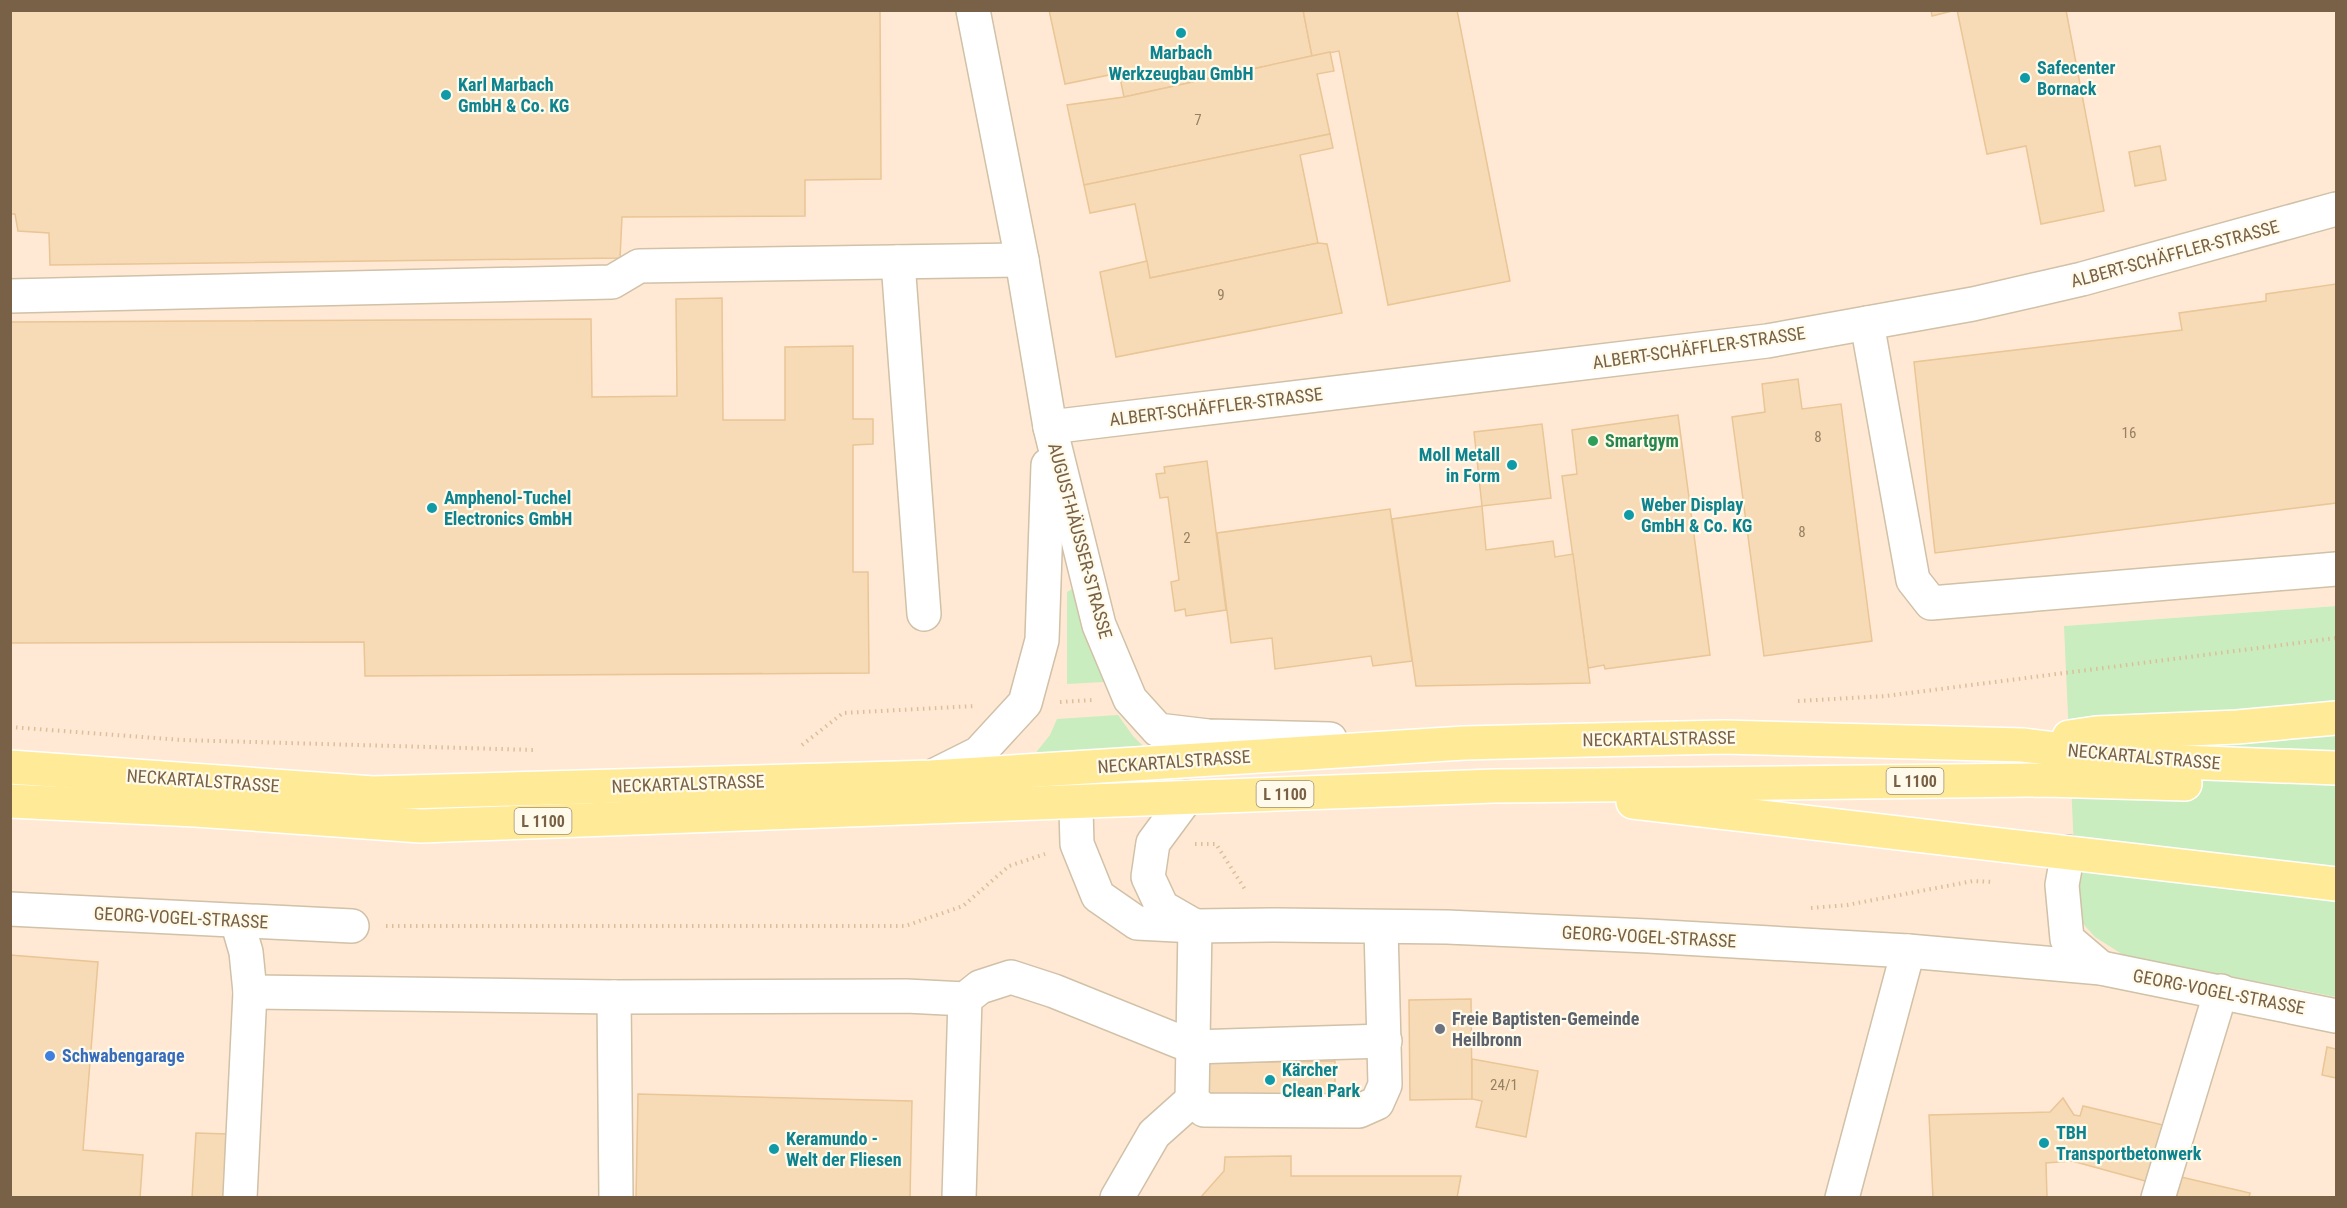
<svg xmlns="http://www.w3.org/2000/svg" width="2347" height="1208" font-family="'Roboto Condensed',sans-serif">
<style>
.commercial{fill:#ffe9d4}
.green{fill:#c9edbf}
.building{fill:#f6dbb6;stroke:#eac595;stroke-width:1.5}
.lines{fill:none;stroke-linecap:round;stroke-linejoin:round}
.minor-casing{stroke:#d0c1a7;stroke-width:36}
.major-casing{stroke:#fff;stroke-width:36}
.path{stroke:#dbbf9a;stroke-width:4;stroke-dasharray:1.5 4.5;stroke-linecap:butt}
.minor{stroke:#fff;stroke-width:33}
.major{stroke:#ffeb97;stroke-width:33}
.culture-dot{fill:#0f9aa8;stroke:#fffae9;stroke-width:2}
.leisure-dot{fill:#2e9e5b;stroke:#fffae9;stroke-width:2}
.worship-dot{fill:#6b7280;stroke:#fffae9;stroke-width:2}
.shop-dot{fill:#3f7fe0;stroke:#fffae9;stroke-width:2}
.labels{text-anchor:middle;stroke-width:4.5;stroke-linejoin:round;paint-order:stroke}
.number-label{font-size:15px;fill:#988062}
.shield{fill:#fffae9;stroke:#a08f77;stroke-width:1.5}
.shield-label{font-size:16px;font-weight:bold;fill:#786146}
.culture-label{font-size:18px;font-weight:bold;fill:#0d838f;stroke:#fffae9;text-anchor:start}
.street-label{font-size:18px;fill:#786146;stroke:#fffae9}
.leisure-label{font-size:18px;font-weight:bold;fill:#27864d;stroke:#fffae9;text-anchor:start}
.worship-label{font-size:18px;font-weight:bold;fill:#5b616d;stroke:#fffae9;text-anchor:start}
.shop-label{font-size:18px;font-weight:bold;fill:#366cbe;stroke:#fffae9;text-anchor:start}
</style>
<rect width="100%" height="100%" fill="#fef8e1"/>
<polygon class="commercial" points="10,11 2336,11 2336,606 2065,626 2125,956 2336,997 2336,1197 11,1197"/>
<g class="green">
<polygon points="1072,589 1076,591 1104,682 1067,684 1067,592"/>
<polygon points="2336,606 2336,997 2125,956 2095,937 2077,917 2064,626"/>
<polygon points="1118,715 1133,736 1143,746 1143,750 1034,755 1050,735 1057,719"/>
</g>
<g class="building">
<polygon points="10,10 880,10 881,179 805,180 805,216 622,217 620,258 50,265 49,233 18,231 15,214 10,214"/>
<polygon points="1049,10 1303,10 1312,56 1124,97 1119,73 1065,84"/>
<polygon points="1303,10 1457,10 1510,281 1388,305 1339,51 1312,56"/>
<polygon points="1931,10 1956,10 1932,16"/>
<polygon points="1957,10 2066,10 2104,211 2041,224 2026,146 1987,154"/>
<polygon points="1330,52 1334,71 1317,74 1330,134 1084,185 1067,105 1124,97"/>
<polygon points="1330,134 1333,148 1300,155 1318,243 1150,278 1135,204 1090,213 1084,185"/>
<polygon points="2160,146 2166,180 2135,186 2129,152"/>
<polygon points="1318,243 1327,244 1342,313 1116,357 1100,272 1147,261 1150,278"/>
<polygon points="2336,284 2336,503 1935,553 1914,362 2182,330 2179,313 2266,301 2266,294"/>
<polygon points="722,298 723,420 785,420 785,347 853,346 853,419 873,419 873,444 853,445 853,572 868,572 869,673 365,676 364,642 10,643 10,322 591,319 592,397 677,396 676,299"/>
<polygon points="1798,379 1802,409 1841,404 1872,641 1764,656 1732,417 1765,412 1762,384"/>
<polygon points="1678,415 1710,655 1605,669 1604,665 1588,668 1562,476 1577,474 1572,430"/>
<polygon points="1542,424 1551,498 1482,506 1474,432"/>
<polygon points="1207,461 1226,610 1186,616 1185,609 1175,611 1171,582 1179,580 1168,497 1160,498 1156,474 1165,473 1164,467"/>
<polygon points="1482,506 1486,550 1553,541 1555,557 1573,554 1590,683 1416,686 1392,519"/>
<polygon points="1390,509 1412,661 1373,666 1371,656 1275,669 1272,638 1231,643 1217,533"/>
<polygon points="10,955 98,962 83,1150 143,1155 140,1198 10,1198"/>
<polygon points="1471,999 1472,1099 1410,1100 1409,1000"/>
<polygon points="2327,1047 2336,1049 2336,1078 2322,1075"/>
<polygon points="1472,1059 1538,1071 1526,1137 1476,1127 1482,1101 1472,1099"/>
<polygon points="1335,1061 1335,1096 1206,1100 1205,1063"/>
<polygon points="638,1094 912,1101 910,1198 636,1198"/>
<polygon points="2063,1098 2074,1115 2080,1116 2083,1106 2163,1125 2149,1182 2072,1161 2046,1163 2047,1197 1933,1198 1929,1115 2050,1112"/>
<polygon points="196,1133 228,1134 225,1198 192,1198"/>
<polygon points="1291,1156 1291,1176 1461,1176 1457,1198 1200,1198 1224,1171 1225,1157"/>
<polygon points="2181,1177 2250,1193 2249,1198 2176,1198"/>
</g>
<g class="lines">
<defs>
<g id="minor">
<polyline points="973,10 1022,260 1050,427 1099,625 1130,699 1158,730 1208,736 1330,739"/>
<polyline points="898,262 924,614"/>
<polyline points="10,296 612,282 639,266 1022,260"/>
<polyline points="1867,323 1913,580 1931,603 2336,569"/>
<polyline points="1050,427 1767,341 1973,304 2082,279 2336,209"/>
<polyline points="1075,774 1077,844 1098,896 1137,923 1195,926 1276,925 1447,927 1648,936 1908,951 2101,968 2336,1016"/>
<polyline points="931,777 979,753 1025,703 1042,640 1048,465"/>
<polyline points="1187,797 1153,843 1148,877 1162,907 1195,926"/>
<polyline points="2068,852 2062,885 2067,939 2101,968"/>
<polyline points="10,909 352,926"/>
<polyline points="237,921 246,952 250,992 240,1198"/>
<polyline points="1195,926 1192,1100 1204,1110 1359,1111 1377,1103 1385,1085 1381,927"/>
<polyline points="250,992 614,997 906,996 965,999"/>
<polyline points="614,997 616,1198"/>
<polyline points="959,1198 965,999 980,987 1011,977 1054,991 1193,1047 1385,1041"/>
<polyline points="1117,1198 1154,1134 1192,1100"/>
<polyline points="1842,1198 1908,951"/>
<polyline points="2158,1198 2221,991"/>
</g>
<g id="major">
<polyline points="2069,737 2096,733 2237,727 2336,718"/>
<polyline points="10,767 373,793 931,777 1464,743 1724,737 2023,745 2155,761 2336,768"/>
<polyline points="10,801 195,810 421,826 1494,786 2045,780 2185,784"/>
<polyline points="1633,802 2336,884"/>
</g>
</defs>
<use href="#minor" class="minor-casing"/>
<use href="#major" class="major-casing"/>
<g class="path">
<polyline points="1798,701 1886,696 2336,638"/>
<polyline points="1060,702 1092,700"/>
<polyline points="10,727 182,740 535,750"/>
<polyline points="802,745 843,713 975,706"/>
<polyline points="1195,844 1216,844 1246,891"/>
<polyline points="1811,908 1847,905 1973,881 1993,882"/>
<polyline points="386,926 905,926 963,906 1009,866 1045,854"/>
</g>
<use href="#minor" class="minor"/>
<use href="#major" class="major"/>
</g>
<g class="culture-dot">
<circle cx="1181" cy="33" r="6"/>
<circle cx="2025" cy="78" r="6"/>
<circle cx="446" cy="95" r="6"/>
<circle cx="1512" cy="465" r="6"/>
<circle cx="432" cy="508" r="6"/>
<circle cx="1629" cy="515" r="6"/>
<circle cx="1270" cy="1080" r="6"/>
<circle cx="2044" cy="1143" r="6"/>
<circle cx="774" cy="1149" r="6"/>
</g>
<circle class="leisure-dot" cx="1593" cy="441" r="6"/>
<circle class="worship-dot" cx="1440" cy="1029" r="6"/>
<circle class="shop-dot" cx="50" cy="1056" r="6"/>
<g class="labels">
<g class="number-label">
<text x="1198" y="125">7</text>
<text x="1221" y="300">9</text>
<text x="2129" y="438">16</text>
<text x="1818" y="442">8</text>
<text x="1802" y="537">8</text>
<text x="1187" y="543">2</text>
<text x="1504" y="1090">24/1</text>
</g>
<g class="shield">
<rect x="1886.5" y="768" width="57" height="26" rx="4.5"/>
<rect x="1256.5" y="781" width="57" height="26" rx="4.5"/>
<rect x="514.5" y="808" width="57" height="26" rx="4.5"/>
</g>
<g class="shield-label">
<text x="1915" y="787">L 1100</text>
<text x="1285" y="800">L 1100</text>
<text x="543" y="827">L 1100</text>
</g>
<g class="culture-label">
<text x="1181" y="59" text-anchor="middle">Marbach<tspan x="1181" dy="21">Werkzeugbau GmbH</tspan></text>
<text x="2037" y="74">Safecenter<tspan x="2037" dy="21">Bornack</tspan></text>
<text x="458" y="91">Karl Marbach<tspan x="458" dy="21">GmbH &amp; Co. KG</tspan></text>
<text x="1500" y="461" text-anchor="end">Moll Metall<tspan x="1500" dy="21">in Form</tspan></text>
<text x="444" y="504">Amphenol-Tuchel<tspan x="444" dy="21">Electronics GmbH</tspan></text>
<text x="1641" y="511">Weber Display<tspan x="1641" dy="21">GmbH &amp; Co. KG</tspan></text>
<text x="1282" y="1076">Kärcher<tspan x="1282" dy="21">Clean Park</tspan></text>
<text x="2056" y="1139">TBH<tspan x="2056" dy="21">Transportbetonwerk</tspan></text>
<text x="786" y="1145">Keramundo -<tspan x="786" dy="21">Welt der Fliesen</tspan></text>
</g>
<g class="street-label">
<text transform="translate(2175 254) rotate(-15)" y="6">ALBERT-SCHÄFFLER-STRASSE</text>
<text transform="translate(1699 348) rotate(-8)" y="6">ALBERT-SCHÄFFLER-STRASSE</text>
<text transform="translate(1216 407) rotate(-7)" y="6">ALBERT-SCHÄFFLER-STRASSE</text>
<text transform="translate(1080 541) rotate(75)" y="6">AUGUST-HÄUSSER-STRASSE</text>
<text transform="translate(1659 739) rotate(-1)" y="6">NECKARTALSTRASSE</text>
<text transform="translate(2144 757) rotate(5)" y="6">NECKARTALSTRASSE</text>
<text transform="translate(1174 762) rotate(-4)" y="6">NECKARTALSTRASSE</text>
<text transform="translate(203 781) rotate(4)" y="6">NECKARTALSTRASSE</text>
<text transform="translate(688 784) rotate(-2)" y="6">NECKARTALSTRASSE</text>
<text transform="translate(181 918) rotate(3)" y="6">GEORG-VOGEL-STRASSE</text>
<text transform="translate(1649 937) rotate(3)" y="6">GEORG-VOGEL-STRASSE</text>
<text transform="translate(2219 992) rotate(11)" y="6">GEORG-VOGEL-STRASSE</text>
</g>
<g class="leisure-label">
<text x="1605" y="447">Smartgym</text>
</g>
<g class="worship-label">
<text x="1452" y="1025">Freie Baptisten-Gemeinde<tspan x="1452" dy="21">Heilbronn</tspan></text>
</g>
<g class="shop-label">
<text x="62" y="1062">Schwabengarage</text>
</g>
</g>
<rect width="2347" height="1208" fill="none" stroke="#786146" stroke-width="24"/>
</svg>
